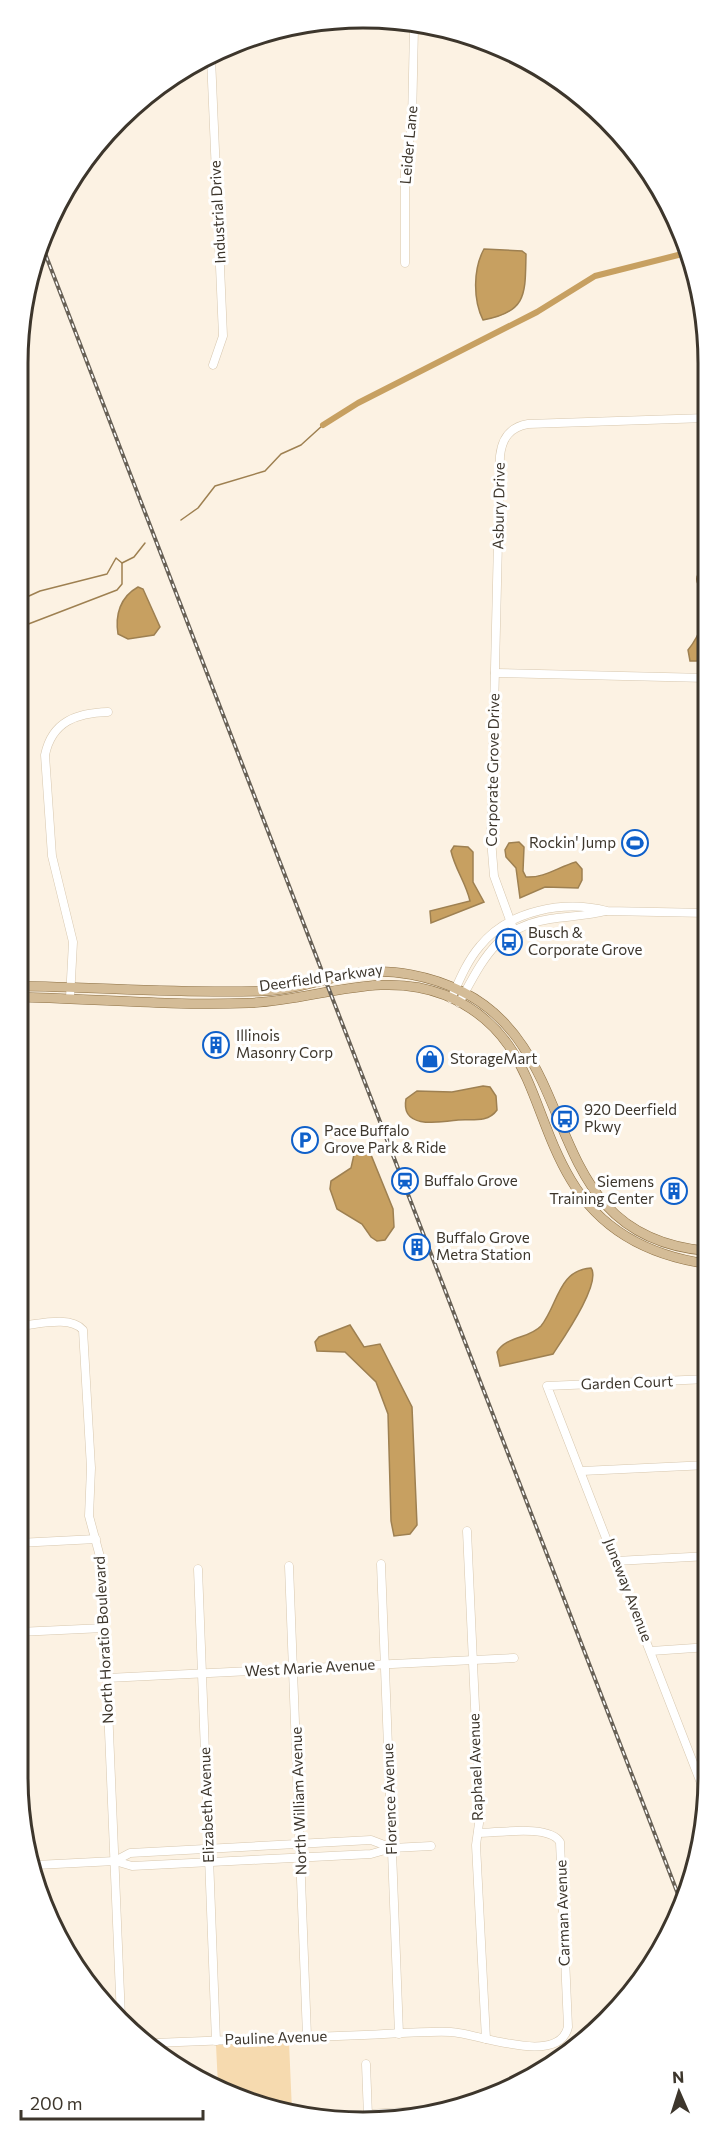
<svg xmlns="http://www.w3.org/2000/svg" width="727" height="2140" font-family="Commissioner,sans-serif">
<style>
.green{fill:#f6daaf}
.water{fill:#c7a061;stroke:#9e8051;stroke-width:1.5}
.lines{fill:none;stroke-linecap:round;stroke-linejoin:round}
.stream{stroke:#9e8051;stroke-width:1.5}
.canal{stroke:#c7a061;stroke-width:6}
.minor-casing{stroke:#d7c7ae;stroke-width:9}
.major-casing{stroke:#8d7044;stroke-width:10}
.minor{stroke:#fff;stroke-width:8}
.major{stroke:#d4bc97;stroke-width:9}
.rail-casing{stroke:#686156;stroke-width:4}
.rail{stroke:#fff;stroke-width:1.5;stroke-dasharray:4.5;stroke-linecap:butt}
.labels{text-anchor:middle;stroke-width:6;stroke-linejoin:round;paint-order:stroke}
.street-label{font-size:15px;fill:#3d362c;stroke:#fff}
.poi-label{font-size:15px;fill:#3d362c;stroke:#fff;text-anchor:start}
.rim{fill:none;stroke:#3d362c;stroke-width:3}
</style>
<rect width="100%" height="100%" fill="#fcf2e3"/>
<polygon class="green" points="289,2042 292,2111 211,2086 218,2086 216,2045"/>
<g class="water">
<path d="M484,249l38,2 4,3c-1,39 2,58 -43,66 -10,-20 -10,-51 1,-71z"/>
<path d="M707,567v94h-17l-2,-11c12,-15 20,-35 15,-55 -1,-7 -8,-11 -6,-18 1,-6 5,-8 10,-10z"/>
<path d="M138,587l5,2 17,38 -6,8 -26,4 -10,-5c-3,-19 2,-37 20,-47z"/>
<path d="M519,842l5,5 -1,24 3,6c19,1 32,-10 50,-15l6,7v11l-4,8 -33,-1 -25,11 -4,-30 -10,-11 -1,-7 4,-7z"/>
<path d="M454,846l14,1 5,5v30l11,20 -53,21 -1,-12 40,-10c-4,-18 -15,-32 -19,-50z"/>
<polygon points="705,1027 707,1028 708,1171 700,1164 703,1096 698,1041 700,1032"/>
<path d="M483,1086l7,1 6,9 1,14c-9,13 -25,9 -39,10 -17,2 -58,10 -52,-21l11,-8 35,1z"/>
<polygon points="359,1145 367,1145 393,1209 394,1227 385,1240 377,1241 371,1237 362,1224 337,1209 330,1189 331,1181 351,1168 355,1150"/>
<path d="M591,1268c11,15 -29,72 -38,86l-53,12 -3,-14c9,-16 32,-13 44,-26 17,-21 17,-56 50,-58z"/>
<polygon points="350,1325 364,1347 380,1344 412,1407 417,1525 410,1534 394,1536 391,1521 388,1414 376,1382 345,1352 317,1351 315,1342 319,1337"/>
</g>
<g class="lines">
<g class="stream">
<polyline points="181,520 198,508 215,486 265,471 281,454 301,445 323,425"/>
<polyline points="18,601 40,591 107,574 116,558 122,563 134,557 145,543"/>
<polyline points="18,628 117,590 122,584 122,563"/>
</g>
<polyline class="canal" points="323,425 358,403 537,312 595,276 686,253"/>
<defs>
<g id="minor">
<polyline points="211,58 223,336 213,365"/>
<polyline points="405,263 405,172 412,122 414,27"/>
<polyline points="495,673 707,678"/>
<path d="M514,931l-20,-55 -3,-37 9,-383c2,-18 10,-29 28,-32l178,-6"/>
<path d="M70,998l3,-56 -21,-86 -7,-101c7,-34 32,-42 63,-43"/>
<path d="M451,999c8,-18 16,-38 29,-53 29,-36 84,-46 127,-35l100,2"/>
<path d="M459,1003c24,-43 37,-76 91,-84 19,-3 37,-3 56,-8"/>
<path d="M18,1326c18,-1 52,-11 65,4l8,138 -2,48 13,48 19,454"/>
<polyline points="582,1471 708,1465"/>
<polyline points="467,1531 480,1816 476,1845 486,2039"/>
<polyline points="18,1543 96,1539"/>
<polyline points="616,1561 709,1556"/>
<polyline points="381,1564 399,2034"/>
<polyline points="289,1566 307,2036"/>
<polyline points="198,1569 216,2041"/>
<polyline points="18,1632 104,1628"/>
<polyline points="651,1651 709,1647"/>
<polyline points="107,1678 514,1658"/>
<polyline points="19,1688 23,1801"/>
<polyline points="706,1796 547,1386 708,1379"/>
<polyline points="115,1861 130,1853 371,1840 392,1848"/>
<polyline points="36,1865 115,1861 132,1866 371,1854 392,1848 431,1846"/>
<path d="M154,2043c70,-3 140,-5 210,-8 29,-1 58,-4 87,-3 26,1 108,35 117,-5l-8,-185c-11,-18 -62,-9 -82,-9"/>
<polyline points="366,2064 368,2116"/>
<polyline points="368,2114 455,2109"/>
</g>
<g id="major">
<path d="M18,986c82,1 164,8 245,5 32,-1 62,-13 94,-18 34,-5 75,3 106,19 124,62 72,245 245,259"/>
<path d="M18,997c77,2 154,9 231,6 66,-2 131,-34 196,-8 88,37 84,115 126,185 30,51 80,76 137,84"/>
</g>
</defs>
<use href="#minor" class="minor-casing"/>
<use href="#major" class="major-casing"/>
<use href="#minor" class="minor"/>
<use href="#major" class="major"/>
<defs>
<polyline id="rail" points="43,248 681,1902"/>
</defs>
<use href="#rail" class="rail-casing"/>
<use href="#rail" class="rail"/>
</g>
<defs>
<symbol id="stadium-ring" viewBox="-11 -11 22 22"><circle r="9.5" fill="#fff" stroke="#0f60ca" stroke-width="1.5"/><path d="M0-5a6.5 5 0 1 0 0 10a6.5 5 0 1 0 0-10ZM-3.5-1.8h7v3.6h-7Z" fill="#0f60ca"/></symbol>
<symbol id="bus-ring" viewBox="-11 -11 22 22"><circle r="9.5" fill="#fff" stroke="#0f60ca" stroke-width="1.5"/><path d="M-5-6H5V4H4V6H2V4H-2V6H-4V4H-5ZM-3.5-4V0h7V-4ZM-3.5 1.2v1.5H-2V1.2ZM2 1.2v1.5H3.5V1.2Z" fill="#0f60ca"/></symbol>
<symbol id="building-ring" viewBox="-11 -11 22 22"><circle r="9.5" fill="#fff" stroke="#0f60ca" stroke-width="1.5"/><path d="M-4-6H4V6H1V3H-1V6H-4ZM-2.5-4.3h1.7v1.8h-1.7ZM.8-4.3h1.7v1.8H.8ZM-2.5-1h1.7V.8h-1.7ZM.8-1h1.7V.8H.8Z" fill="#0f60ca"/></symbol>
<symbol id="shop-ring" viewBox="-11 -11 22 22"><circle r="9.5" fill="#fff" stroke="#0f60ca" stroke-width="1.5"/><path d="M-5-2.5h2.3a2.7 3.5 0 0 1 5.4 0H5L5.5 6h-11ZM-1.5-2.5h3a1.5 2.3 0 0 0-3 0Z" fill="#0f60ca"/></symbol>
<symbol id="parking-ring" viewBox="-11 -11 22 22"><circle r="9.5" fill="#fff" stroke="#0f60ca" stroke-width="1.5"/><path d="M-3.5-5.5H1a3.5 3.5 0 0 1 0 7H-1V5.5H-3.5ZM-1-3.4V-.6H.8a1.4 1.4 0 0 0 0-2.8Z" fill="#0f60ca"/></symbol>
<symbol id="station-ring" viewBox="-11 -11 22 22"><circle r="9.5" fill="#fff" stroke="#0f60ca" stroke-width="1.5"/><path d="M-3-6H3Q5-6 5-4V2Q5 4 3 4L4.5 6H3L1.5 4h-3L-3 6H-4.5L-3 4Q-5 4-5 2V-4Q-5-6-3-6ZM-3.5-4v3h7v-3ZM-3.5 1v1.5H-2V1ZM2 1v1.5H3.5V1Z" fill="#0f60ca"/></symbol>
</defs>
<g fill-rule="evenodd">
<use href="#stadium-ring" x="620" y="828" width="30" height="30"/>
<use href="#bus-ring" x="494" y="927" width="30" height="30"/>
<use href="#building-ring" x="201" y="1030" width="30" height="30"/>
<use href="#shop-ring" x="415" y="1044" width="30" height="30"/>
<use href="#bus-ring" x="550" y="1104" width="30" height="30"/>
<use href="#parking-ring" x="290" y="1125" width="30" height="30"/>
<use href="#station-ring" x="390" y="1166" width="30" height="30"/>
<use href="#building-ring" x="659" y="1176" width="30" height="30"/>
<use href="#building-ring" x="402" y="1232" width="30" height="30"/>
</g>
<g class="labels">
<g class="street-label">
<text transform="translate(409 145) rotate(-85)" y="5">Leider Lane</text>
<text transform="translate(218 212) rotate(-93)" y="5">Industrial Drive</text>
<text transform="translate(499 506) rotate(-89)" y="5">Asbury Drive</text>
<text transform="translate(493 770) rotate(-89)" y="5">Corporate Grove Drive</text>
<text transform="translate(321 978) rotate(-8)" y="5">Deerfield Parkway</text>
<text transform="translate(627 1383) rotate(-2)" y="5">Garden Court</text>
<text transform="translate(628 1590) rotate(69)" y="5">Juneway Avenue</text>
<text transform="translate(104 1640) rotate(-93)" y="5">North Horatio Boulevard</text>
<text transform="translate(310 1668) rotate(-3)" y="5">West Marie Avenue</text>
<text transform="translate(476 1767) rotate(-92)" y="5">Raphael Avenue</text>
<text transform="translate(390 1799) rotate(-92)" y="5">Florence Avenue</text>
<text transform="translate(299 1801) rotate(-92)" y="5">North William Avenue</text>
<text transform="translate(207 1805) rotate(-92)" y="5">Elizabeth Avenue</text>
<text transform="translate(563 1913) rotate(-92)" y="5">Carman Avenue</text>
<text transform="translate(276 2038) rotate(-2)" y="5">Pauline Avenue</text>
</g>
<g class="poi-label">
<text x="616" y="848" text-anchor="end">Rockin' Jump</text>
<text x="528" y="938">Busch &amp;<tspan x="528" dy="17">Corporate Grove</tspan></text>
<text x="236" y="1041">Illinois<tspan x="236" dy="17">Masonry Corp</tspan></text>
<text x="450" y="1064">StorageMart</text>
<text x="584" y="1115">920 Deerfield<tspan x="584" dy="17">Pkwy</tspan></text>
<text x="324" y="1136">Pace Buffalo<tspan x="324" dy="17">Grove Park &amp; Ride</tspan></text>
<text x="424" y="1186">Buffalo Grove</text>
<text x="654" y="1187" text-anchor="end">Siemens<tspan x="654" dy="17">Training Center</tspan></text>
<text x="436" y="1243">Buffalo Grove<tspan x="436" dy="17">Metra Station</tspan></text>
</g>
</g>
<path d="M0 0H727V2140H0ZM363 28H363A335 335 0 0 1 698 363V1777A335 335 0 0 1 363 2112H363A335 335 0 0 1 28 1777V363A335 335 0 0 1 363 28Z" fill="#fff" fill-rule="evenodd"/>
<path class="rim" d="M363 28H363A335 335 0 0 1 698 363V1777A335 335 0 0 1 363 2112H363A335 335 0 0 1 28 1777V363A335 335 0 0 1 363 28Z"/>
<g transform="translate(679 2092) rotate(357)" stroke="#ffffff" stroke-width="4.5" paint-order="stroke">
<path d="M0-4.5L10 22L0 15L-10 22Z" fill="#3d362c"/>
<text y="-9" font-size="16" font-weight="bold" text-anchor="middle" fill="#3d362c">N</text>
</g>
<path d="M21 2110v9h182v-9" fill="none" stroke="#3d362c" stroke-width="3"/>
<text x="30" y="2110" font-size="18" fill="#3d362c" stroke="#ffffff" stroke-width="4.5" paint-order="stroke">200 m</text>
</svg>
